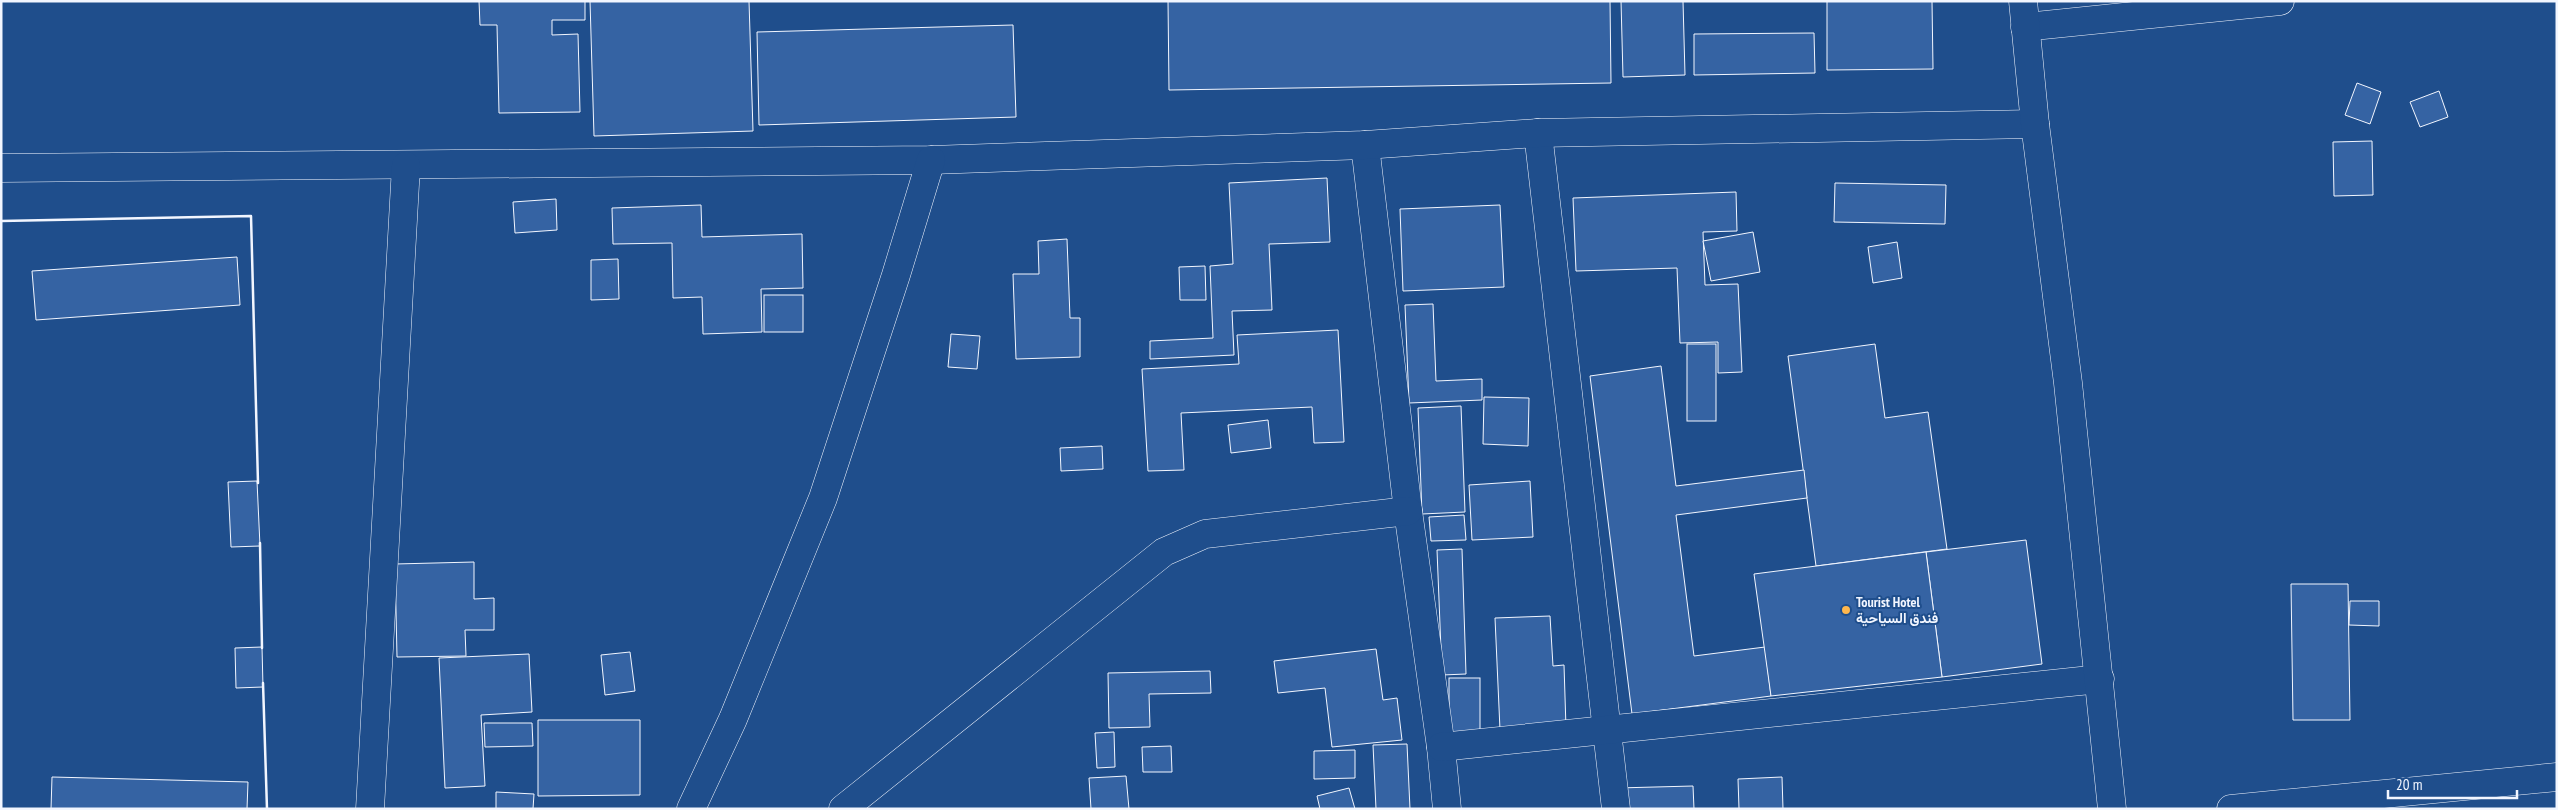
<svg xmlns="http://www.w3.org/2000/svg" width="2558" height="810" font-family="'PT Sans Narrow',Vazirmatn,sans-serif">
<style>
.building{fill:#3563a3;stroke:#f2f6ff}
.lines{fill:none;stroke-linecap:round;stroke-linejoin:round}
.minor-casing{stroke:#f2f6ff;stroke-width:29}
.major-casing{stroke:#f2f6ff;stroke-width:29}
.minor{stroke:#1f4e8c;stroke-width:28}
.major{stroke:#1f4e8c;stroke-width:28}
.wall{stroke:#f2f6ff;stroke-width:2.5}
.poi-dot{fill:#ffb74d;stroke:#1f4e8c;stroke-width:2}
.labels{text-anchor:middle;stroke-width:4;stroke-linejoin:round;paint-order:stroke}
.poi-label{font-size:14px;font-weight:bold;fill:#f2f6ff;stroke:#1f4e8c;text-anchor:start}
</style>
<rect width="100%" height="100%" fill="#1f4e8c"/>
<g class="building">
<polygon points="479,1 585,1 585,20 552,20 552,35 578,34 580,112 499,113 497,25 480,25"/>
<polygon points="590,1 749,1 753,131 594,136"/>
<polygon points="1168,1 1610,1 1611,83 1169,90"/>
<polygon points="1621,1 1683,1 1685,75 1623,77"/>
<polygon points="1827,1 1932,1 1933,69 1827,70"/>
<polygon points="1013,25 1016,117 759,125 757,32"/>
<polygon points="1814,33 1815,73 1694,75 1694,34"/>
<polygon points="2357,83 2381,92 2370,124 2345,115"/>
<polygon points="2439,91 2448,117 2420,127 2410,102"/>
<polygon points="2372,141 2373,195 2334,196 2333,142"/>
<polygon points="1327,178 1330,242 1269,244 1272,310 1232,311 1234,355 1150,359 1150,341 1213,338 1210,266 1233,264 1229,183"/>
<polygon points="1835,183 1946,185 1945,224 1834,222"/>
<polygon points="1736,192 1737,231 1703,232 1705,285 1738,284 1742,372 1718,373 1718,342 1680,343 1677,268 1576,271 1573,198"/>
<polygon points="556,199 557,230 515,233 513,202"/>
<polygon points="701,205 702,237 802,234 803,288 761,289 762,332 703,334 702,297 673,298 672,243 613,244 612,208"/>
<polygon points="1500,205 1504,287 1403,291 1400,209"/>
<polygon points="1753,232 1760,272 1711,281 1703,241"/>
<polygon points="1067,239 1070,318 1080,318 1080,357 1016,359 1013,274 1039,274 1038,241"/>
<polygon points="1897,242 1902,278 1873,283 1868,247"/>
<polygon points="237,257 240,305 36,320 32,271"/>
<polygon points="618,259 619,299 591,300 591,260"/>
<polygon points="1205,266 1206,300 1180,300 1179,267"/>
<rect x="764" y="295" width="39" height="37"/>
<polygon points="1433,304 1436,381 1482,379 1482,400 1409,403 1405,305"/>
<polygon points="1338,330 1344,442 1314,443 1312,407 1181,413 1184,470 1148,471 1142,369 1239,364 1237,335"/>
<polygon points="951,334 980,336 977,369 948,367"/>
<rect x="1687" y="344" width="29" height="77"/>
<polygon points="1875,344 1885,418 1928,412 1947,549 1816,566 1788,356"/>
<polygon points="1661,366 1676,486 1804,470 1807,498 1676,515 1694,656 1765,647 1771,696 1632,714 1590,376"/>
<polygon points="1484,397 1529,398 1528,446 1483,444"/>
<polygon points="1461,406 1465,512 1422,514 1418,408"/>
<polygon points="1268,420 1271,448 1231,453 1228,425"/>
<polygon points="1102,446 1103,469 1061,471 1060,448"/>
<polygon points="257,481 260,546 231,547 228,482"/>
<polygon points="1530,481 1533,537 1472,540 1469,485"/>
<polygon points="1464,515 1466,540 1431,541 1429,517"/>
<polygon points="2026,540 2042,664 1942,677 1926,552"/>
<polygon points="1462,549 1466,674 1442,675 1437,550"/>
<polygon points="1926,552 1942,677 1771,696 1754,574"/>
<polygon points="474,562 474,599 494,598 494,630 465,630 466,656 397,657 395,564"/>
<polygon points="2291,584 2348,584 2350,720 2293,720"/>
<polygon points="2350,601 2379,601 2379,626 2349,625"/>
<polygon points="1550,616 1553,666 1564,665 1566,728 1500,730 1495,618"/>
<polygon points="262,647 263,687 236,688 235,648"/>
<polygon points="1376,649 1383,700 1397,698 1402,740 1332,747 1325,688 1278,693 1274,661"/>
<polygon points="630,652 635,691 605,695 601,655"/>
<polygon points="529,654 532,712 481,715 485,786 445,788 439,658"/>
<polygon points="1210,671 1211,693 1149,694 1150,727 1109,728 1108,673"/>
<rect x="1449" y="678" width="31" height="55"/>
<polygon points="538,720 640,720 640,795 538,796"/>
<polygon points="484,723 532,723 533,746 485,747"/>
<polygon points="1114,732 1115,767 1097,768 1095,733"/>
<polygon points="1407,744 1410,809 1376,809 1373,745"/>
<polygon points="1171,746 1172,772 1143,772 1142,747"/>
<polygon points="1355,750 1355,778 1314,779 1314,751"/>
<polygon points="1126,776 1129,809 1091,809 1089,778"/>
<polygon points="52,777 248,782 247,809 51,809"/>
<polygon points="1782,777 1783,809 1739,809 1738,779"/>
<polygon points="1693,786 1694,809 1617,809 1617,788"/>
<polygon points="1349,788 1355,809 1320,809 1317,796"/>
<polygon points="496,792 534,794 533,809 496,809"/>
</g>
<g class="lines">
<defs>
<g id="minor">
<polyline points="2025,27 2280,1"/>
<polyline points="1538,133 1616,809"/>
<polyline points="1365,145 1408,511 1441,747 1447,809"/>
<polyline points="1,168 931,160 1365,145 1538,133 2035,124"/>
<polyline points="1441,747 2100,679"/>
<polyline points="370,809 406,166"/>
<polyline points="691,809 733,719 823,498 896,275 931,160"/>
<polyline points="843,809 1164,552 1205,534 1408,511"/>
<polyline points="2231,809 2557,777"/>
</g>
<polyline id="major" points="2023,1 2035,124 2068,383 2112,809"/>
</defs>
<use href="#minor" class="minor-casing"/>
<use href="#major" class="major-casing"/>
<use href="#minor" class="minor"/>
<use href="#major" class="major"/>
<g class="wall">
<polyline points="1,221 251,216 258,483"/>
<polyline points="260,543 262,648"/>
<polyline points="263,683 267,809"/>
</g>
</g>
<circle class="poi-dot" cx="1846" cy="610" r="5"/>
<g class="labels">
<g class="poi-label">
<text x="1856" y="607">Tourist Hotel<tspan x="1856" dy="16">فندق السياحية</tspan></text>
</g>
</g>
<rect width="2558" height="810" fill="none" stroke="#f2f6ff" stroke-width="5"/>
<path d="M2388 790v8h129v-8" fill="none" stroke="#f2f6ff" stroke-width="2.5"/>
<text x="2396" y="790" font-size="15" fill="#f2f6ff" stroke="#1f4e8c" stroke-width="4" paint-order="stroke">20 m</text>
</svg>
